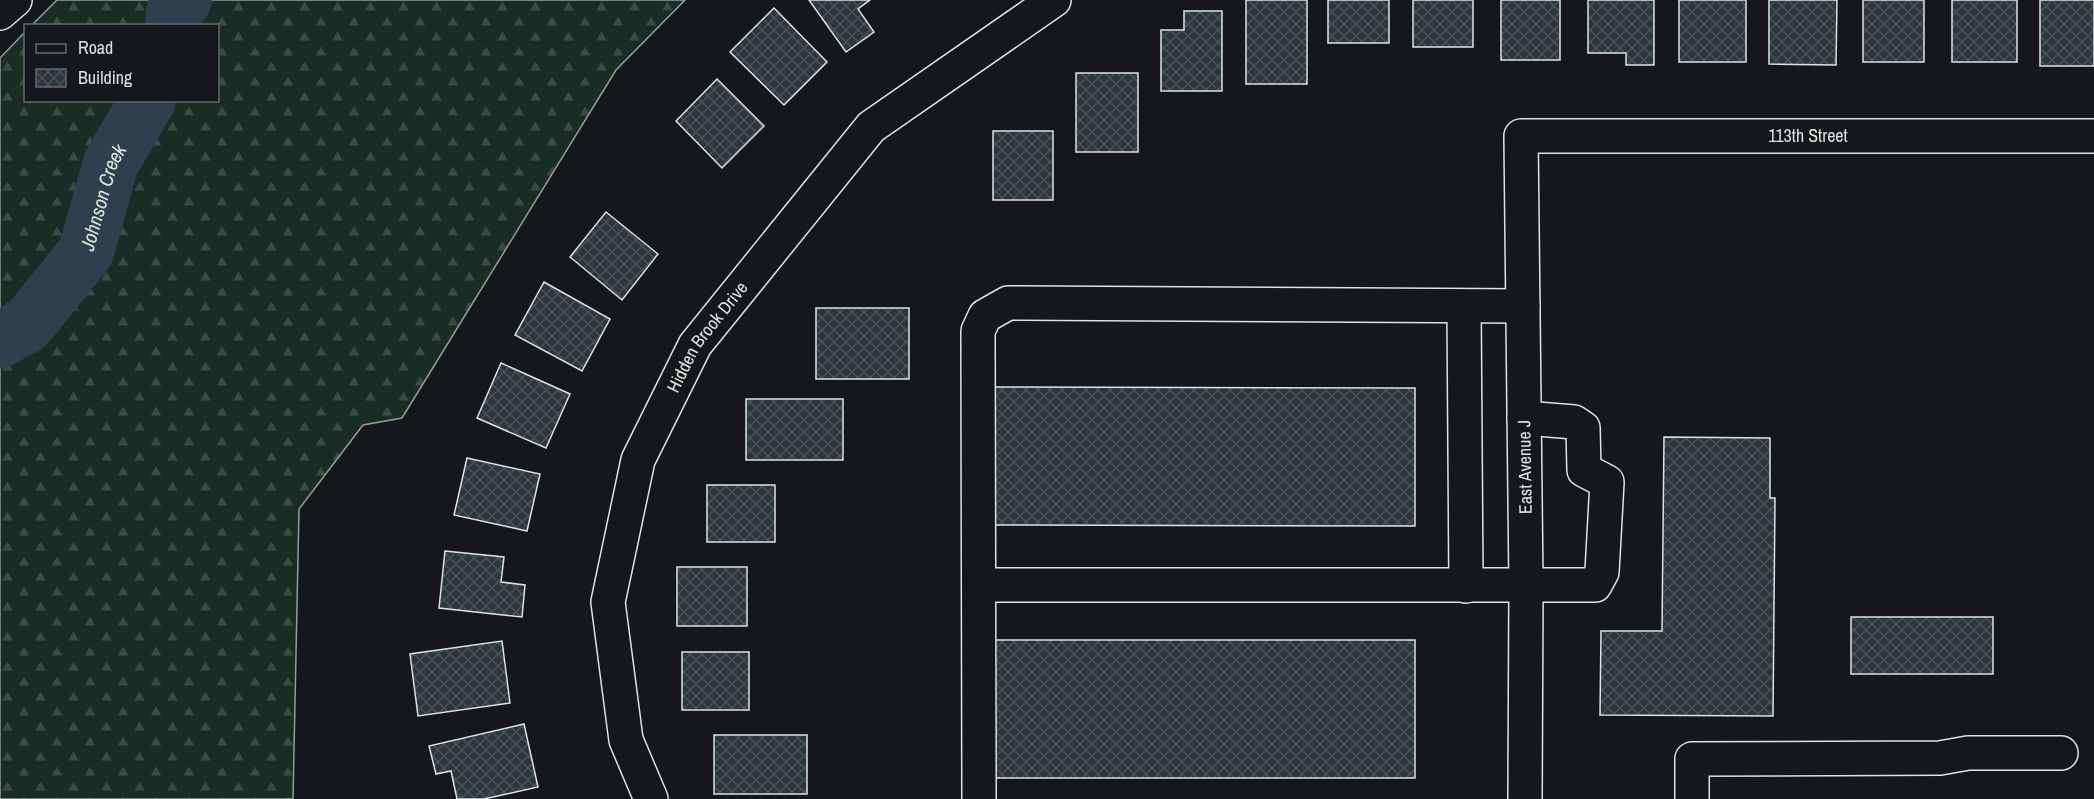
<svg xmlns="http://www.w3.org/2000/svg" width="2094" height="799" font-family="'Archivo Narrow',sans-serif">
<style>
.forest{fill:url(#forest-firs);stroke:#939e99;stroke-width:1.5}
.lines{fill:none;stroke-linecap:round;stroke-linejoin:round}
.river{stroke:#2f3f4d;stroke-width:56}
.building{fill:url(#building-cross-hatch);stroke:#d8e6dc;stroke-width:1.5}
.minor-casing{stroke:#d8e6dc;stroke-width:36}
.minor{stroke:#14181c;stroke-width:33}
.labels{text-anchor:middle;stroke-width:4.5;stroke-linejoin:round;paint-order:stroke}
.street-label{font-size:18px;fill:#d8e6dc;stroke:#14181c}
.water-label{font-size:20px;font-style:italic;fill:#d8e6dc;stroke:#14181c}
</style>
<defs>
<pattern id="forest-firs" width="22" height="20" patternUnits="userSpaceOnUse" patternTransform="scale(1.5)"><rect width="22" height="20" fill="#1a2d24"/><path d="M5 1l3.5 6h-7zM16 11l3.5 6h-7z" fill="#3b4b43"/></pattern>
<pattern id="building-cross-hatch" width="8" height="8" patternUnits="userSpaceOnUse" patternTransform="scale(1.5)"><rect width="8" height="8" fill="#2c363c"/><path d="M0 0l8 8M0 8l8-8" fill="none" stroke="#4a5358"/></pattern>
</defs>
<rect width="100%" height="100%" fill="#14181c"/>
<polygon class="forest" points="57,0 685,0 616,70 402,418 363,425 299,509 293,799 0,799 0,58 25,32 26,100 218,100 218,26 32,25"/>
<g class="lines">
<g class="river">
<polyline points="173,26 174,12 184,0"/>
<path id="s1" d="M0,340l27,-15 59,-73 25,-89 37,-63"/>
</g>
</g>
<g class="building">
<polygon points="809,0 870,0 858,9 874,32 846,52"/>
<rect x="1246" y="0" width="61" height="84"/>
<rect x="1328" y="0" width="61" height="43"/>
<rect x="1413" y="0" width="60" height="47"/>
<rect x="1501" y="0" width="59" height="60"/>
<polygon points="1588,0 1654,0 1654,65 1626,65 1626,53 1588,53"/>
<rect x="1679" y="0" width="67" height="62"/>
<polygon points="1769,0 1837,0 1836,65 1769,64"/>
<rect x="1863" y="0" width="61" height="62"/>
<rect x="1952" y="0" width="65" height="62"/>
<rect x="2040" y="0" width="54" height="66"/>
<polygon points="774,8 827,62 784,105 730,52"/>
<polygon points="1184,11 1222,11 1222,91 1161,91 1161,30 1184,30"/>
<rect x="1076" y="73" width="62" height="79"/>
<polygon points="717,79 764,126 722,168 676,121"/>
<rect x="993" y="131" width="60" height="69"/>
<polygon points="606,212 658,254 622,300 570,257"/>
<polygon points="544,282 610,319 582,371 515,335"/>
<rect x="816" y="308" width="93" height="71"/>
<polygon points="501,363 570,394 546,448 477,418"/>
<polygon points="994,387 1415,388 1415,526 994,525"/>
<rect x="746" y="399" width="97" height="61"/>
<polygon points="1664,437 1770,438 1770,498 1775,498 1773,716 1600,715 1601,631 1662,631"/>
<polygon points="467,458 540,474 527,531 454,515"/>
<rect x="707" y="485" width="68" height="57"/>
<polygon points="445,551 504,557 501,582 525,585 522,617 439,608"/>
<rect x="677" y="567" width="70" height="59"/>
<rect x="1851" y="617" width="142" height="57"/>
<rect x="995" y="640" width="420" height="138"/>
<polygon points="502,641 510,703 418,716 410,654"/>
<rect x="682" y="652" width="67" height="58"/>
<polygon points="524,724 538,787 484,799 457,799 451,771 436,774 429,746"/>
<rect x="714" y="735" width="93" height="59"/>
</g>
<g class="lines">
<defs>
<g id="minor">
<polyline points="0,13 15,0"/>
<polyline points="1464,306 1466,586"/>
<polyline points="980,585 1595,585 1602,572 1607,482 1584,470 1583,428 1574,422 1524,418"/>
<path id="s2" d="M651,799l-25,-59 -18,-138 30,-142 57,-115 176,-218 183,-127"/>
<polyline points="979,799 978,331 985,316 1008,303 1523,306"/>
<path id="s3" d="M1525,799l1,-213 -5,-450h573"/>
<polyline points="1692,799 1692,759 1940,758 1968,753 2061,753"/>
</g>
</defs>
<use href="#minor" class="minor-casing"/>
<use href="#minor" class="minor"/>
</g>
<g class="labels">
<g class="street-label">
<text dy="6" stroke="none"><textPath href="#s3" startOffset="950">113th Street</textPath></text>
<text dy="6" stroke="none"><textPath href="#s2" startOffset="490">Hidden Brook Drive</textPath></text>
<text transform="translate(1525 467) rotate(-91)" y="6">East Avenue J</text>
</g>
<g class="water-label">
<text dy="7" stroke="none"><textPath href="#s1" startOffset="182">Johnson Creek</textPath></text>
</g>
</g>
<rect x="24" y="24" width="195" height="78" fill="#14181c" stroke="#626a69" stroke-width="1.5"/>
<rect x="36" y="44" width="30" height="9" fill="#14181c" stroke="#626a69" stroke-width="1.5"/>
<text x="78" y="54" font-size="18" fill="#d8e6dc">Road</text>
<rect x="36" y="69" width="30" height="18" fill="url(#building-cross-hatch)" stroke="#626a69" stroke-width="1.5"/>
<text x="78" y="84" font-size="18" fill="#d8e6dc">Building</text>
</svg>
